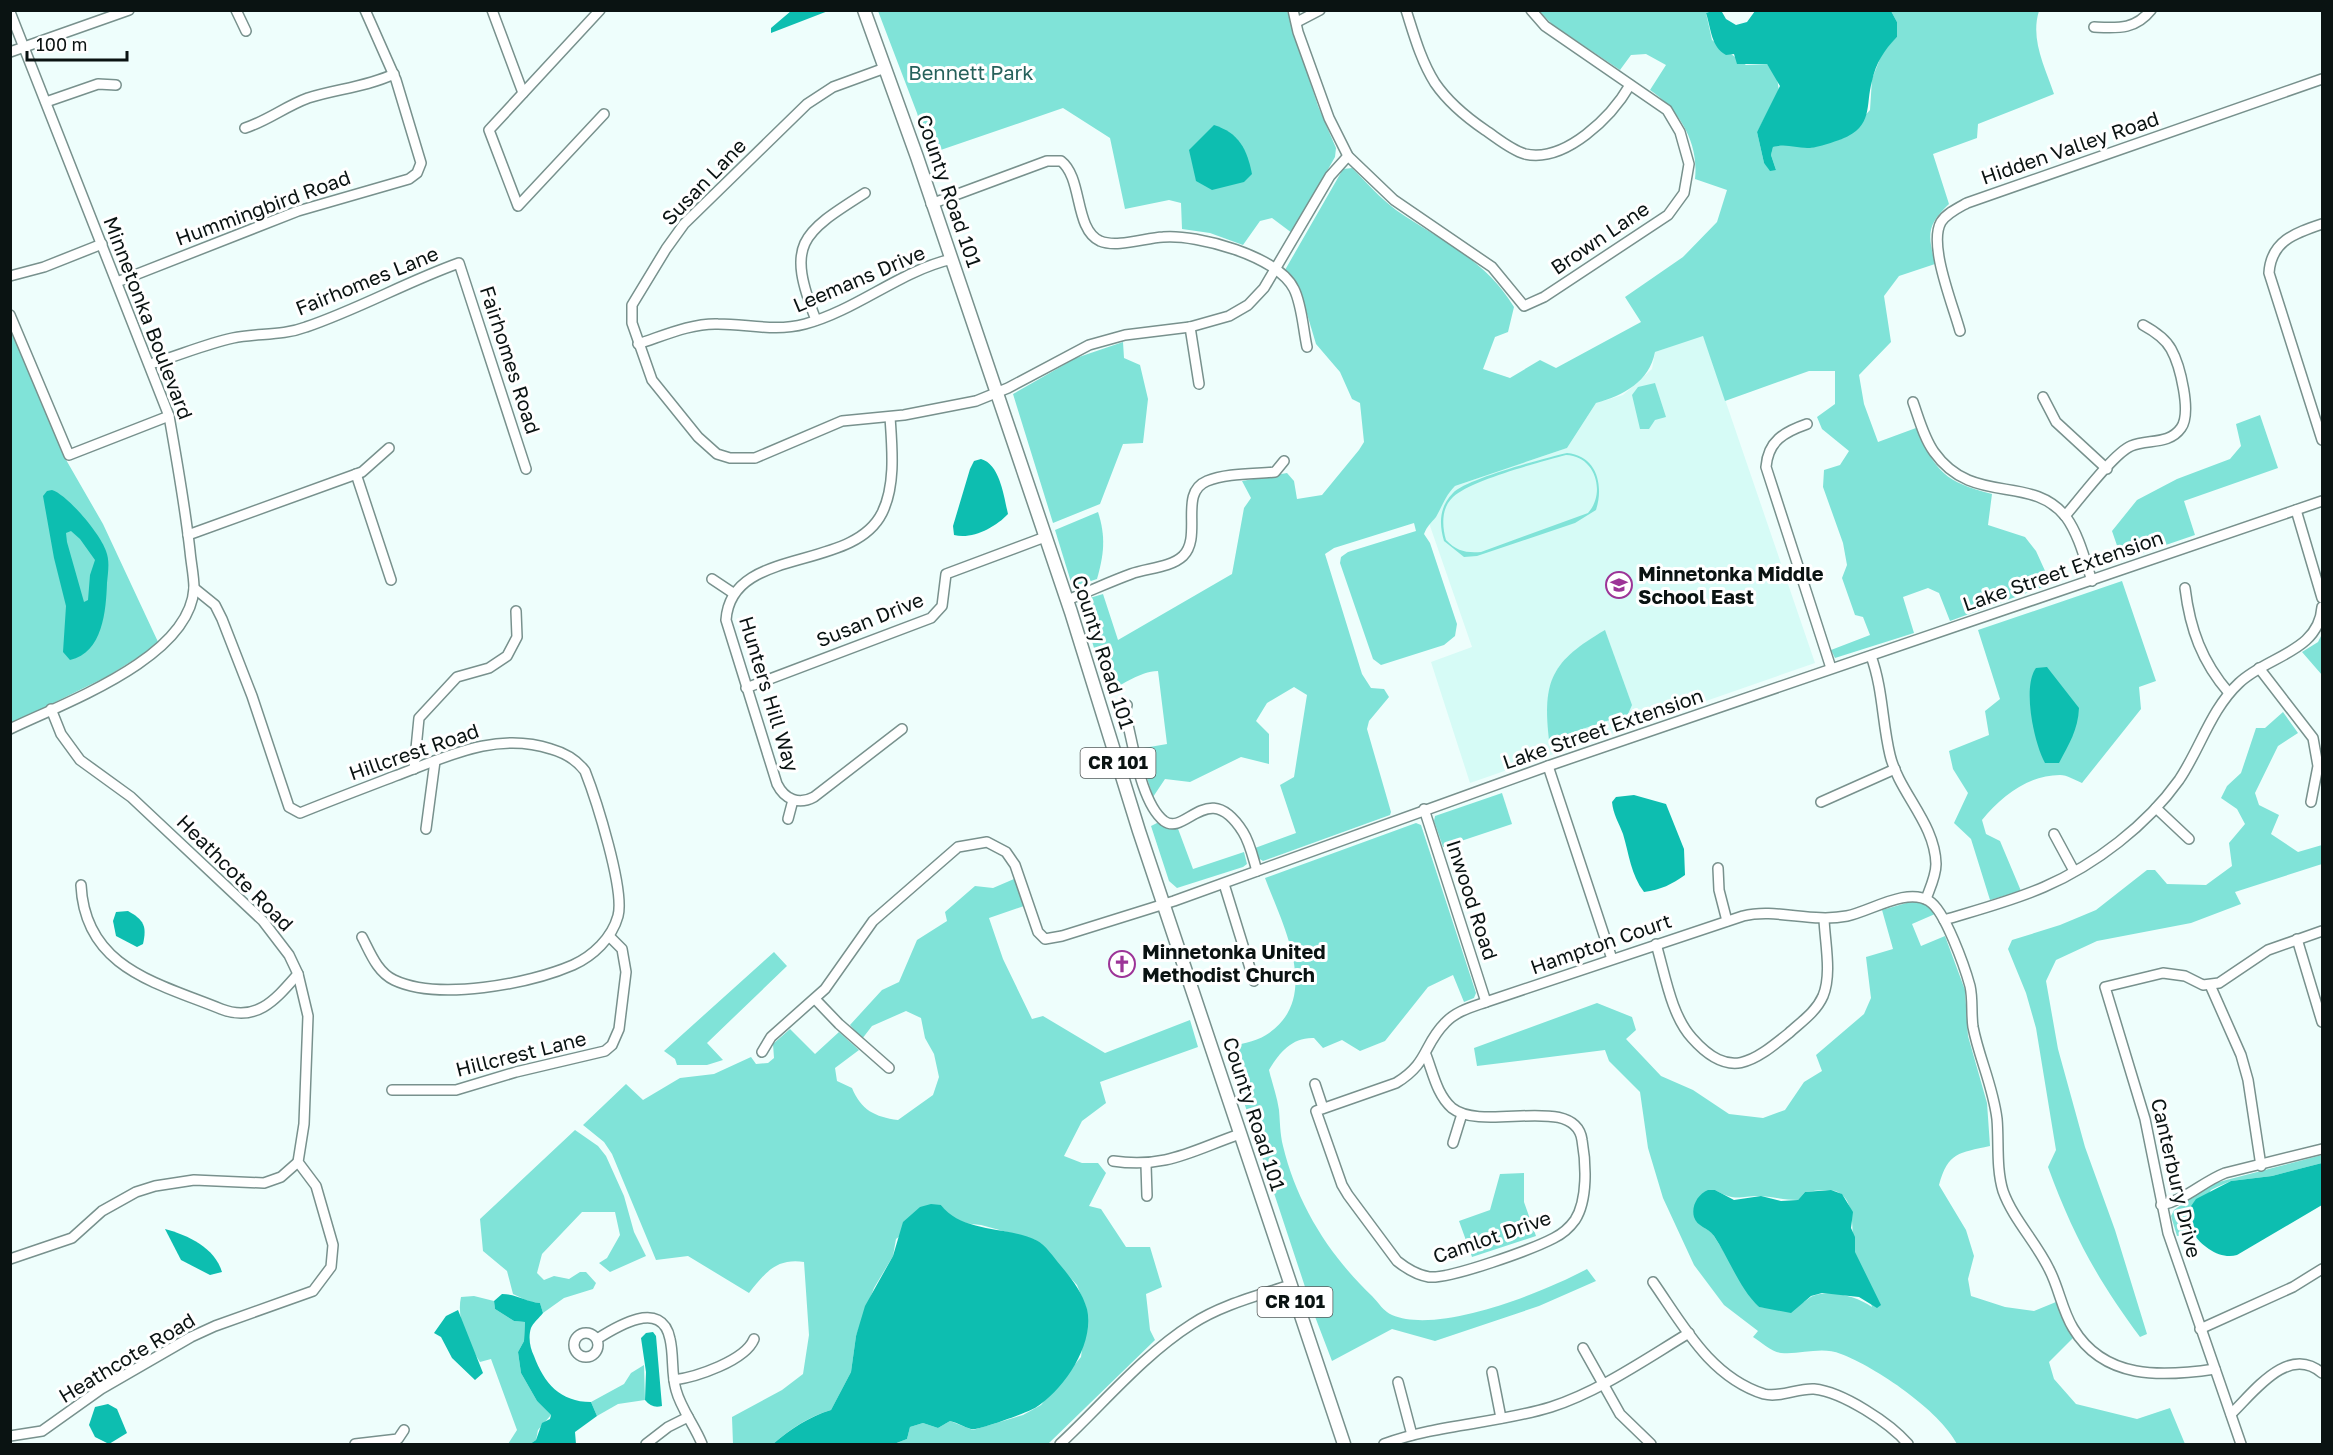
<svg xmlns="http://www.w3.org/2000/svg" width="2333" height="1455" font-family="'Golos Text',sans-serif">
<style>
.built{fill:#d6fbf6}
.green{fill:#80e3d8;fill-rule:evenodd}
.water{fill:#0dbeb0;fill-rule:evenodd}
.lines{fill:none;stroke-linecap:round;stroke-linejoin:round}
.minor-casing{stroke:#78918d;stroke-width:12}
.major-casing{stroke:#78918d;stroke-width:15}
.minor{stroke:#fff;stroke-width:9}
.major{stroke:#fff;stroke-width:12}
.labels{text-anchor:middle;stroke-width:6;stroke-linejoin:round;paint-order:stroke}
.shield{fill:#fff;stroke:#545a59;stroke-width:1.5}
.shield-label{font-size:18px;font-weight:bold;fill:#0a1312}
.park-label{font-size:20px;fill:#26615b;stroke:#fff}
.street-label{font-size:20px;fill:#0a1312;stroke:#fff}
.poi-label{font-size:20px;font-weight:bold;fill:#0a1312;stroke:#fff;text-anchor:start}
</style>
<rect width="100%" height="100%" fill="#eefefc"/>
<polygon class="built" points="1703,335 1815,663 1470,783 1431,662 1472,647 1429,523 1435,518 1444,496 1455,486 1567,448 1596,403 1623,395 1652,369 1655,352"/>
<g class="green">
<polygon points="878,11 1287,11 1318,106 1336,148 1335,157 1292,233 1272,218 1260,221 1243,245 1210,233 1182,229 1181,203 1169,200 1125,209 1110,138 1063,108 929,154 917,113"/>
<path d="M1539,11h173l-6,2 6,27 34,25 21,-1 10,14 2,13 -22,41 7,31 12,7 -5,-15 2,-8 9,-3 28,4 34,-10 26,-28 2,-31 11,-28 14,-14v-15l-6,-11h148c-9,28 6,56 15,83l-76,30 -1,14 -44,16 16,50c-23,22 -21,30 -14,60l-36,12 -15,20 7,46 -32,33 5,29 14,38 38,-14c20,44 29,54 76,66l-4,31 37,12 11,14 15,33 -101,37 -11,-28 -11,-5 -25,9 11,36 -79,25 -4,-8 39,-15 -7,-18 -8,-2 -13,-37 5,-13 -4,-22 -20,-56 1,-17 16,-5 9,-14 -27,-22 -5,-12 18,-13v-33h-26l-84,30 -22,-65 -48,16c-6,30 -31,43 -59,51l-29,45 -112,38c-10,10 -12,19 -19,31 -5,6 -9,9 -12,17l6,9 27,81 -2,12 -11,9 -63,20 -8,-6 -33,-96 1,-6 7,-5 68,-21 -2,-8 -80,25 -9,6 37,120 9,14 13,1 5,8 -20,24 -2,8 24,83 -1,3 -127,46 -5,-3 -3,-10 41,-15 -16,-48 14,-8 13,-82 -13,-8 -27,16 -11,18 13,13v30l-28,-7 -51,25 -25,-3 -12,18 -15,-48 29,-5 -9,-73c-20,1 -32,13 -51,20l-26,-86 2,-5 20,-6 15,46 114,-66 12,-66 7,-10 -9,-17 45,-8 7,8 3,18 25,-4 37,-45 5,-8 -4,-39 -8,-4 -12,-27 -24,-28 -17,-57 -14,-17 58,-101 9,-1c14,14 28,30 44,42 45,31 89,49 118,97l-6,25 -13,5 -12,32 27,9 30,-18 16,8 85,-46 -16,-25 58,-40 34,-35 10,-32 -32,-11c4,-37 -16,-69 -45,-89l16,-25 -20,-11 -15,1 -11,15 -67,-45z"/>
<polygon points="10,325 65,458 103,524 159,644 108,676 11,724"/>
<polygon points="1123,342 1124,358 1140,365 1148,399 1143,443 1123,444 1100,504 1053,523 1013,394 1076,358"/>
<polygon points="1655,383 1666,417 1655,420 1649,429 1640,429 1632,395 1638,387"/>
<polygon points="2260,415 2278,468 2184,501 2195,535 2122,560 2112,531 2137,500 2177,479 2230,459 2241,446 2236,424"/>
<path d="M1567,453c30,3 37,32 29,57l-21,13 -98,33 -13,1 -20,-16c-5,-17 -5,-34 9,-48 13,-14 92,-35 114,-40zM1566,455c30,1 40,38 22,58l-107,39c-16,1 -24,-1 -35,-12 -4,-14 -5,-32 7,-43 18,-17 87,-35 113,-42z"/>
<path d="M1098,512c8,25 6,42 -1,67l-21,7 -5,-4 -16,-52z"/>
<path d="M2122,581l34,100 -17,6 2,22 -59,74c-7,-3 -15,-8 -22,-8 -32,0 -59,22 -78,45l4,14 14,7 21,50 -31,9 -19,-61 -17,-16 14,-30 -15,-24 -4,-18 40,-16 -4,-24 15,-12 -22,-69z"/>
<path d="M1605,630l27,75 -4,9 -79,26c-7,-60 3,-79 56,-110z"/>
<polygon points="2322,634 2322,675 2302,652 2318,642"/>
<path d="M2283,712l15,21 -20,13 -23,47 4,12 20,10 -8,19 27,18 24,-7v19l-87,28 6,12 -50,19 -94,18 -41,19 -10,21 12,68 27,98 30,83 32,104 -7,3c-43,-58 -67,-102 -92,-170l8,-17 -20,-122 -10,-35 -18,-44 4,-9 48,-15 36,-15 51,-40h8l12,14 39,1 26,-19 -3,-23 16,-19 -8,-15 -16,-11 6,-12 14,-13 15,-45h9z"/>
<polygon points="1502,793 1512,824 1443,847 1434,821 1435,816"/>
<polygon points="1157,823 1177,826 1193,869 1244,852 1247,864 1243,867 1177,888 1169,881 1151,826"/>
<path d="M1416,823l5,2 55,168 -2,5 -10,4 -11,-27 -25,12 -43,54 -25,10 -18,-11 -19,8 -9,-10c-22,-1 -35,15 -45,32 3,13 8,26 10,40 1,11 1,24 4,36 14,58 46,109 89,150 6,6 12,16 20,19 47,20 152,-23 195,-46l9,12 -57,25 -104,35 -43,-12 -60,32 -18,-47 -88,-266c12,-4 29,-6 40,-13 57,-36 17,-109 -1,-157z"/>
<path d="M1014,879l10,27 -35,12 14,41 29,60 11,-3 62,37 85,-33 8,27 -98,35 6,21 -24,18 -18,35 18,7h16l8,10 -17,33 12,3 25,38h24l12,40 -16,7 4,36 5,10 -107,104h-154l13,-5 3,-12 13,-4 15,5 12,-7 23,9 50,-15 18,-10 40,-48 6,-47 -10,-25 -41,-45 -55,-15 -18,-2 -14,-7 -8,-11 -45,34 -3,17 -19,32 -18,48 -5,36 -20,38c-24,7 -40,19 -58,34h-40l-1,-27 50,-27 21,-16 6,-39 -5,-73c-28,-4 -39,11 -55,31l-61,-37 -32,4 -44,-106 -8,-12 -21,-17 43,-41 17,16 37,-22 34,-4 37,-17 5,7 12,-1 6,-5 -1,-14 17,-15 25,25 24,-22 20,18 -24,18 2,13 15,7c9,22 23,29 46,32l35,-25 6,-18 -5,-23 -9,-16 -4,-20 -15,-7 -34,15 -10,13 -12,-14 32,-35 17,-8 18,-42 30,-19 -2,-9 30,-26 18,2z"/>
<path d="M1917,900l14,7 4,7 -23,10 9,22 24,-10 20,54 3,46 19,67 3,43c-31,7 -42,6 -51,39l27,45 8,26 -6,23 3,17 34,11 29,4 22,-9 17,36 -24,24 5,17 22,25 61,15 33,-11 15,36h-228c-17,-33 -81,-77 -116,-90 -20,-8 -40,1 -60,-1 -9,-1 -20,-11 -28,-16l5,-6 -34,-26 -30,-40 -31,-67 -15,-50 -8,-56 -31,-31 -4,-11 -128,16 -3,-18 123,-45 35,14 4,13 -10,9 35,37 32,14 36,24 34,4 22,-8 19,-28 18,-11 -6,-16 48,-41 7,-16 -5,-41 27,-8 -11,-39zM1715,1190c21,12 24,6 45,6 13,1 25,4 38,4l7,-8c11,-1 27,-5 36,2 16,12 9,43 14,60 6,18 12,34 17,53 -14,-10 -42,-18 -59,-11 -4,1 -7,6 -12,7 -13,5 -29,6 -42,4l-47,-74 -7,-5z"/>
<polygon points="774,952 787,966 707,1043 723,1060 707,1065 677,1065 675,1059 664,1051"/>
<polygon points="575,1130 598,1146 606,1156 624,1196 634,1232 646,1256 610,1272 599,1263 607,1258 620,1235 615,1212 582,1212 542,1254 537,1273 544,1280 554,1276 569,1279 580,1272 586,1272 596,1283 593,1289 564,1298 543,1313 540,1303 530,1302 513,1294 507,1271 483,1251 480,1219"/>
<polygon points="2322,1155 2322,1163 2272,1176 2231,1181 2217,1187 2211,1190 2190,1223 2193,1233 2177,1236 2171,1216 2174,1210 2211,1184"/>
<polygon points="1524,1173 1524,1202 1536,1236 1472,1257 1459,1221 1490,1210 1500,1174"/>
<path d="M474,1296l20,5 1,8 19,12 11,1 -1,19 -6,11 3,21 16,28 14,14 -13,15 -2,10 -6,4h-22l9,-14 -26,-71 -11,3c-12,-19 -24,-43 -19,-65z"/>
<polygon points="644,1365 645,1400 618,1404 597,1416 591,1402 624,1384 631,1373"/>
</g>
<g class="water">
<polygon points="791,11 791,10 828,11 771,33 771,28"/>
<path d="M1712,11l10,1 4,7 10,6 11,-3 8,-11h136l6,11v15c-13,13 -21,26 -25,44 -7,25 2,45 -30,58 -9,3 -22,8 -32,9 -13,1 -23,-5 -37,-1l-2,8 5,15 -6,1 -6,-8 -7,-31 23,-46 -13,-22h-30l-3,-10 -8,1c-15,-8 -15,-27 -20,-42z"/>
<path d="M1214,125c25,8 33,24 38,49l-8,8 -32,8 -16,-9 -7,-31z"/>
<path d="M981,459c19,5 23,38 27,55 -12,13 -36,26 -54,21l-1,-9 17,-57 4,-8z"/>
<path d="M52,490c16,5 49,45 54,61 4,10 2,21 1,32 -1,27 -4,70 -37,77l-7,-8 3,-46 -12,-48 -11,-62 4,-5zM71,531l9,8 15,21 -5,15 -2,25 -4,2 -17,-60 -1,-9z"/>
<path d="M2047,667l32,41c-1,22 -10,36 -20,55h-14c-11,-20 -23,-76 -9,-95z"/>
<path d="M1634,795l32,9 18,45 1,26c-13,9 -24,15 -41,17 -13,-17 -15,-38 -21,-58 -4,-11 -10,-20 -11,-32l4,-5z"/>
<path d="M128,911c16,9 19,15 15,33l-6,3 -21,-11 -3,-15 3,-9z"/>
<path d="M2322,1163v42l-85,50c-16,5 -35,-8 -44,-22 -4,-6 -4,-16 -4,-24l7,-10 35,-18 41,-5z"/>
<path d="M1708,1190h7l19,10 27,-4 20,5 17,-1 7,-8 26,-2 11,4 11,18 -2,16 4,9v15l26,53 -4,3 -18,-11 -37,-4 -11,3 -20,17 -32,-6c-20,-19 -30,-49 -45,-71 -6,-9 -17,-9 -20,-19 -3,-11 4,-23 14,-27z"/>
<path d="M931,1204l10,1c21,28 65,21 95,35 10,5 18,18 25,26 11,13 21,26 26,43 8,35 -23,81 -52,99 -7,4 -58,23 -64,21 -7,-2 -13,-6 -21,-8l-12,7 -15,-5 -13,4 -3,12 -13,5h-121c18,-15 35,-27 58,-34l20,-38 5,-36 9,-30 28,-50 10,-34 17,-15z"/>
<path d="M165,1229c23,6 50,19 57,43l-12,3 -29,-15z"/>
<path d="M502,1294c15,0 24,8 38,9l3,10c-4,5 -10,10 -12,15 -3,9 -1,20 3,28 10,27 26,46 57,46l6,14 -22,16 1,12h-46l6,-4 6,-17 8,-4 1,-4 -14,-14 -16,-28 -3,-21 6,-11 1,-19 -11,-1 -19,-12 -1,-8z"/>
<polygon points="458,1310 483,1373 475,1380 452,1358 441,1337 434,1333 446,1316"/>
<path d="M653,1332l3,4 6,70c-7,2 -12,0 -17,-6l1,-28 -5,-34 5,-5z"/>
<polygon points="108,1404 117,1409 127,1433 109,1444 95,1437 89,1425 95,1407"/>
</g>
<g class="lines">
<defs>
<g id="minor">
<polyline points="236,10 246,31"/>
<polyline points="492,10 523,93"/>
<polyline points="600,10 489,130 518,206 604,114"/>
<polyline points="1293,10 1298,32 1329,118 1348,156 1394,200 1492,267 1524,306 1544,297 1668,215 1684,193 1689,164 1680,132 1667,110 1545,26 1531,10"/>
<path d="M1406,10c8,25 15,51 29,73 13,19 31,34 50,47 12,8 26,20 40,24 41,9 87,-38 105,-69"/>
<path d="M10,12l159,404c8,45 16,90 21,135 1,12 4,25 4,37 -4,70 -128,114 -184,141"/>
<polyline points="1297,22 1320,10"/>
<path d="M2094,27c24,1 41,3 57,-17"/>
<polyline points="10,52 129,10"/>
<polyline points="885,68 833,87 807,104 684,224 666,249 632,305 632,323 652,380 698,437 717,454 730,458 755,458 842,421 904,415 976,401 1008,388 1089,345 1125,335 1190,327 1229,316 1248,305 1264,288 1330,176 1348,156"/>
<polyline points="46,102 98,84 116,85"/>
<path d="M245,128c22,-7 41,-22 63,-30 29,-9 58,-11 86,-24"/>
<path d="M931,204l116,-43h14c22,17 13,68 39,80 17,7 45,-3 63,-4 34,-3 115,19 131,52 8,16 9,40 13,58"/>
<path d="M2322,224c-27,9 -51,17 -53,49l53,167"/>
<polyline points="10,276 44,267 102,244"/>
<polyline points="117,282 298,211 409,179 417,173 421,163 396,80 365,10"/>
<polyline points="10,315 69,455 169,416"/>
<path d="M816,320c-30,-76 -16,-86 49,-127"/>
<polyline points="1190,327 1199,384"/>
<path d="M1960,331c-7,-26 -32,-86 -19,-109 6,-9 17,-14 26,-19l355,-124"/>
<path d="M638,344c25,-8 53,-21 80,-20 30,0 57,8 87,0 52,-14 95,-53 147,-65"/>
<path d="M150,364c28,-8 55,-20 83,-26 25,-5 49,-2 73,-11 53,-18 100,-45 153,-64l67,206"/>
<polyline points="2043,397 2056,422 2107,469"/>
<path d="M1913,402c6,17 11,36 21,50 39,55 97,21 132,65 13,18 19,43 26,64"/>
<path d="M890,417c2,30 6,68 -8,96 -30,60 -151,32 -156,107l51,164c8,16 22,21 37,13l88,-68"/>
<path d="M1807,424c-23,8 -39,17 -41,43l65,201"/>
<polyline points="356,474 391,580"/>
<polyline points="2296,510 2322,598"/>
<path d="M2065,516c14,-16 49,-63 66,-70 17,-7 38,-1 50,-18 11,-15 -1,-63 -10,-79 -6,-11 -17,-18 -28,-24"/>
<polyline points="188,535 362,472 389,448"/>
<polyline points="712,579 733,593"/>
<path d="M194,588l21,17 7,14 30,77 37,111 11,6c32,-13 64,-25 95,-37 51,-19 101,-45 156,-27 14,4 25,10 34,22 11,28 40,119 33,145 -6,22 -25,40 -45,49 -44,19 -135,36 -179,15 -17,-8 -24,-28 -32,-43"/>
<path d="M2185,588c5,41 17,74 44,105"/>
<path d="M1067,600c21,-8 42,-18 64,-26 16,-6 39,-6 52,-18 20,-20 -5,-63 24,-75 19,-8 48,-7 68,-9l9,-11"/>
<path d="M1871,656c12,33 11,66 19,99 9,38 45,68 46,109 0,12 -6,24 -10,35"/>
<polyline points="2259,668 2313,738 2318,766 2311,802"/>
<polyline points="746,688 931,618 942,606 946,574 1045,537"/>
<path d="M1127,705l-2,8c8,28 15,89 39,108 22,16 44,-44 79,11 7,11 10,26 14,39"/>
<polyline points="1548,766 1612,959"/>
<polyline points="414,769 419,718 457,677 489,668 507,656 517,637 516,611"/>
<polyline points="1821,802 1895,769"/>
<polyline points="2156,808 2189,839"/>
<polyline points="1424,809 1486,1002"/>
<polyline points="788,819 793,800"/>
<polyline points="426,829 435,761"/>
<polyline points="2054,834 2074,871"/>
<polyline points="1718,868 1719,890 1727,921"/>
<polyline points="1224,884 1254,981"/>
<path d="M81,885c4,83 76,98 140,124 36,14 55,-10 77,-35"/>
<path d="M1944,920c33,-10 68,-19 100,-33 51,-22 103,-62 135,-107 21,-31 32,-71 60,-97 28,-27 80,-31 83,-76"/>
<polyline points="2297,939 2322,1022"/>
<path d="M1656,944c9,30 15,71 36,94 38,43 61,24 97,-5 12,-11 27,-21 34,-37 9,-22 2,-53 1,-77"/>
<polyline points="2210,985 2241,1055 2248,1080 2261,1166"/>
<polyline points="815,999 839,1024 889,1068"/>
<polyline points="762,1052 771,1037 825,989 873,921 958,847 987,842 1006,852 1015,865 1038,932 1045,939 1062,936 1174,901 1548,766 2322,501"/>
<path d="M1426,1055c7,18 11,40 26,53 31,25 123,-15 130,32 4,23 6,60 -7,80 -5,7 -13,14 -21,18 -21,11 -103,41 -125,39 -12,-2 -22,-8 -32,-16l-49,-66 -6,-10 -26,-74 80,-28c33,-20 27,-38 49,-60 11,-12 27,-16 41,-21l257,-86c33,-8 68,7 104,0 24,-5 60,-29 82,-15 16,9 36,67 41,85 3,13 1,27 3,41 6,31 20,59 24,92 2,23 -1,49 6,72 10,28 33,51 46,78 10,19 13,41 24,59 31,52 89,49 142,41"/>
<polyline points="1315,1084 1323,1108"/>
<polyline points="392,1090 456,1090 516,1072 605,1051 612,1045 619,1029 626,972 622,949 609,936"/>
<polyline points="1453,1143 1462,1114"/>
<path d="M1113,1161c53,8 80,-11 127,-27"/>
<polyline points="1146,1165 1147,1196"/>
<path d="M2161,1205c25,-5 41,-23 64,-32l97,-24"/>
<polyline points="10,1259 72,1238 102,1211 136,1192 155,1186 194,1180 264,1183 281,1177 298,1162"/>
<path d="M1653,1282c30,43 57,95 111,112 16,4 34,-6 50,-5 29,3 76,34 94,55"/>
<polyline points="2200,1329 2293,1287 2322,1269"/>
<circle cx="586" cy="1345" r="12"/>
<path d="M597,1339c19,-12 65,-41 73,0 4,17 1,34 6,51 5,19 19,36 26,54"/>
<polyline points="1583,1348 1620,1414 1651,1444"/>
<polyline points="1492,1372 1501,1418"/>
<path d="M674,1380c22,-3 71,-19 80,-41"/>
<polyline points="1398,1382 1412,1435"/>
<path d="M2231,1414c23,-22 57,-70 91,-41"/>
<polyline points="10,1436 42,1431 101,1389 191,1337 215,1326 313,1291 331,1267 333,1245 316,1186 298,1162 304,1124 308,1016 298,974 289,955 263,921 131,797 80,760 61,734 51,709"/>
<polyline points="355,1444 398,1439 404,1430"/>
<polyline points="646,1444 668,1427 688,1417"/>
<path d="M1060,1444c43,-40 82,-88 132,-120 29,-19 65,-28 98,-39"/>
<path d="M1384,1444c54,-20 112,-20 167,-37 49,-16 93,-47 138,-74"/>
<polyline points="2241,1444 2168,1233 2145,1119 2105,987 2163,973 2185,976 2203,985 2219,983 2268,950 2322,931"/>
</g>
<polyline id="major" points="864,10 917,157 1071,612 1139,831 1344,1444"/>
</defs>
<use href="#minor" class="minor-casing"/>
<use href="#major" class="major-casing"/>
<use href="#minor" class="minor"/>
<use href="#major" class="major"/>
</g>
<defs>
<symbol id="school-ring" viewBox="-11 -11 22 22"><circle r="9.5" fill="#fff" stroke="#9c3497" stroke-width="1.5"/><path d="M0-5L7-2L0 1L-7-2ZM-4 1L0 2.5L4 1V4Q0 6-4 4Z" fill="#9c3497"/></symbol>
<symbol id="church-ring" viewBox="-11 -11 22 22"><circle r="9.5" fill="#fff" stroke="#9c3497" stroke-width="1.5"/><path d="M-1.2-6h2.4v3.5h3.3v2.4h-3.3V6h-2.4V-.1h-3.3v-2.4h3.3Z" fill="#9c3497"/></symbol>
</defs>
<g fill-rule="evenodd">
<use href="#school-ring" x="1604" y="570" width="30" height="30"/>
<use href="#church-ring" x="1107" y="949" width="30" height="30"/>
</g>
<g class="labels">
<g class="shield">
<rect x="1080.5" y="748" width="75" height="30" rx="4.5"/>
<rect x="1257.5" y="1287" width="75" height="30" rx="4.5"/>
</g>
<g class="shield-label">
<text x="1118" y="769">CR 101</text>
<text x="1295" y="1308">CR 101</text>
</g>
<g class="park-label">
<text x="971" y="80">Bennett Park</text>
</g>
<g class="street-label">
<text transform="translate(2070 148) rotate(-19)" y="7">Hidden Valley Road</text>
<text transform="translate(704 182) rotate(-46)" y="7">Susan Lane</text>
<text transform="translate(949 191) rotate(71)" y="7">County Road 101</text>
<text transform="translate(263 208) rotate(-20)" y="7">Hummingbird Road</text>
<text transform="translate(1600 238) rotate(-34)" y="7">Brown Lane</text>
<text transform="translate(859 279) rotate(-23)" y="7">Leemans Drive</text>
<text transform="translate(367 281) rotate(-22)" y="7">Fairhomes Lane</text>
<text transform="translate(148 318) rotate(69)" y="7">Minnetonka Boulevard</text>
<text transform="translate(510 360) rotate(72)" y="7">Fairhomes Road</text>
<text transform="translate(2063 571) rotate(-19)" y="7">Lake Street Extension</text>
<text transform="translate(870 620) rotate(-22)" y="7">Susan Drive</text>
<text transform="translate(1103 652) rotate(72)" y="7">County Road 101</text>
<text transform="translate(769 694) rotate(73)" y="7">Hunters Hill Way</text>
<text transform="translate(1603 729) rotate(-19)" y="7">Lake Street Extension</text>
<text transform="translate(414 752) rotate(-19)" y="7">Hillcrest Road</text>
<text transform="translate(235 873) rotate(45)" y="7">Heathcote Road</text>
<text transform="translate(1472 900) rotate(72)" y="7">Inwood Road</text>
<text transform="translate(1601 944) rotate(-19)" y="7">Hampton Court</text>
<text transform="translate(521 1054) rotate(-14)" y="7">Hillcrest Lane</text>
<text transform="translate(1254 1114) rotate(72)" y="7">County Road 101</text>
<text transform="translate(2176 1178) rotate(77)" y="7">Canterbury Drive</text>
<text transform="translate(1492 1237) rotate(-19)" y="7">Camlot Drive</text>
<text transform="translate(127 1358) rotate(-31)" y="7">Heathcote Road</text>
</g>
<g class="poi-label">
<text x="1638" y="581">Minnetonka Middle<tspan x="1638" dy="23">School East</tspan></text>
<text x="1142" y="959">Minnetonka United<tspan x="1142" dy="23">Methodist Church</tspan></text>
</g>
</g>
<rect width="2333" height="1455" fill="none" stroke="#0a1312" stroke-width="24"/>
<path d="M27 51v9h100v-9" fill="none" stroke="#0a1312" stroke-width="3"/>
<text x="36" y="51" font-size="18" fill="#0a1312" stroke="#ffffff" stroke-width="4.5" paint-order="stroke">100 m</text>
</svg>
